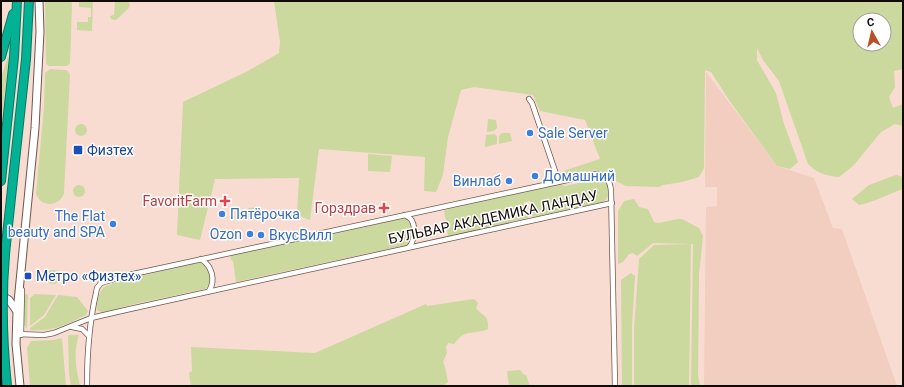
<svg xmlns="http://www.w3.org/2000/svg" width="904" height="387" font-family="Roboto,sans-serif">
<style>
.built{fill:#f1cec0}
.green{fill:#cbd89e;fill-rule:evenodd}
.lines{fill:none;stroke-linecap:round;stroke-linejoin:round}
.street-casing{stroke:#6e574e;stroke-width:6}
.secondary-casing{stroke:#6e574e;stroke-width:9}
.highway-casing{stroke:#087763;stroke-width:10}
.street{stroke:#fff;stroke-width:4.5}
.secondary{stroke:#fff;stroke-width:7}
.highway{stroke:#03b195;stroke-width:8}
.highway-bridge-casing{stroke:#087763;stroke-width:10;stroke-linecap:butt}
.highway-bridge{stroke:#03b195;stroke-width:8}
.shop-dot{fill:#3f7fe0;stroke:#fff;stroke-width:1.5}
.transit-dot{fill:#1a4fb4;stroke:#fff;stroke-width:1.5}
.health-dot{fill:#e0444e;stroke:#fff;stroke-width:1.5}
.labels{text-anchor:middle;stroke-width:3;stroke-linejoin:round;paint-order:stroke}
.shop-label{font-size:14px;fill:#366cbe;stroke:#fff;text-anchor:start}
.transit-label{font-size:14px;fill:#164399;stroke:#fff;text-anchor:start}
.health-label{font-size:14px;fill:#be3a42;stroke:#fff;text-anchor:end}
.street-label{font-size:14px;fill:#120a07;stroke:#fff}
</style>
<rect width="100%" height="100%" fill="#f8dcd1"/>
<polygon class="built" points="706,72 777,166 814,178 833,228 842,229 897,386 704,386 706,207 717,206 717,187 705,187"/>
<g class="green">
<polygon points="45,1 71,1 72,4 70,63 67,66 49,66 46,64"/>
<polygon points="79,1 93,1 92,31 77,30 77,22 88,22 88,17 91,17 91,8 79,7"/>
<polygon points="115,1 128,1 130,5 129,8 116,20 111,19 110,16 114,15"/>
<path d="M274,1h629v68l-9,2 1,16 -6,10 4,11 10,-4v22l-8,-2 -14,8 -28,34 -14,11c-13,-1 -22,-4 -31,-13l-29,-83 -16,-21 -6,-12v12l19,33 8,31 14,38 -8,7 -13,-3 -48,-66 -18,-28 -6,-2 -1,98 -5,9 -17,5 -19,3 -4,2 -33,-1 -14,-7 -8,-7 -5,1 -4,-3 -31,7 -4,-5 40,-13 -15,-39 -45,-9 -7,-16 -59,-8 -13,3 -13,47 -5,38 -7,17 -12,-1 1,-34 -106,-8 -9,71 -13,-5 2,-37 -84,1 -15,61 -23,-5 6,-133 65,-31 31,-18 1,-11zM860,20h24v24h-24z"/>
<polygon points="9,53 1,129 1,78"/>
<path d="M50,69l15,1 3,1 2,4 -6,118c-4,14 -24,15 -28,0l8,-86 1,-34z"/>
<polygon points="488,119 496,120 497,128 494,131 487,132"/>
<circle cx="81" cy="130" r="6"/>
<polygon points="502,133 510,133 512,141 499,144 499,136"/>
<polygon points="494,134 497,136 497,144 485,147 486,135"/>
<polygon points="368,154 392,156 390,172 368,171"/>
<path d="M896,175l7,2v12c-15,5 -29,13 -44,16l-7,-6 17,-14z"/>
<path d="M601,177c9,5 11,19 2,25l-69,15 -2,-1 -2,-6 3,-2 -3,-7 -6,1 1,8h3v8l-80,18 -4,-26 117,-26 4,2 28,-6 1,-2z"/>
<circle cx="79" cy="191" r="6"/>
<polygon points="634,199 639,207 648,209 654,222 659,223 678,219 682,219 699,228 703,236 699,275 698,375 700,386 691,386 693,244 653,243 637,256 633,253 629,254 623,262 618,264 618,211 624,201"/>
<polygon points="259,207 258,215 252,216 249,216 248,208"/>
<polygon points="402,218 406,219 411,225 411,240 406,245 236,282 233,261 231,260 230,255"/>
<polygon points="691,244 689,386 634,386 634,329 639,259 654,245"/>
<path d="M199,262c9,3 11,13 11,22l-5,5 -75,16 -27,8 -6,-3c-1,-7 2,-18 7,-23l8,-3v-1z"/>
<circle cx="53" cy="277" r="7"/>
<polygon points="631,273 635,276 632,326 632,386 622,386 621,280"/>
<polygon points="24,294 27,294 28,295 27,329 23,324"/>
<polygon points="35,294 56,295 44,315 30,326 30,298"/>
<path d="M58,295l19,2 11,14 -2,4c-21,10 -32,17 -56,15v-2l15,-11z"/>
<path d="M474,299l4,4 -2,5c7,9 13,6 12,21 -8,4 -17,2 -25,6 -4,2 -6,6 -9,9l-6,-1 -2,4 1,6 -4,9 2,5 3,15 -3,2v2h-254l-2,-13 3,-2 -1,-24 124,6 111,-49 1,2z"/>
<path d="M68,335h11c-6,17 -3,34 1,51h-9l-2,-12z"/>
<polygon points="62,338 66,386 30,386 27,348 31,341 54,340"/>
<polygon points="520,370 523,374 526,375 530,386 509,386 507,371"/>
</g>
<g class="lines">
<defs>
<g id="street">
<polyline points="529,99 532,103 555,171 557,182"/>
<path d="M405,215c3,2 6,3 7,6 4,7 2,21 -3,26"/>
<path d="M201,259c11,7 15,21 8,32"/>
<polyline points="72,327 82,329 89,336"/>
<polyline points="16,334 44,335 54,333 91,318 130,309 612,203"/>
<polyline points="21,335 22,290"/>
<path d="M87,386c0,-31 2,-62 9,-93l1,-5 4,-5 23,-7 471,-102c11,1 15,6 16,17l4,195"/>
</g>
<g id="secondary">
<polyline points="1,295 9,300 16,310"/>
<polyline points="20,386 16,344 17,312 35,128 40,32 39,1"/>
</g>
<g id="highway">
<polyline points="1,57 13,14"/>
<polyline points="1,181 14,57 17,1"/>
<polyline points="6,244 26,59 29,1"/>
</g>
</defs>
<use href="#street" class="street-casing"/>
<use href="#secondary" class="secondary-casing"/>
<use href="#highway" class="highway-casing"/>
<use href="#street" class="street"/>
<use href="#secondary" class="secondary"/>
<use href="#highway" class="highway"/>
<defs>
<path id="highway-bridge" d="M6,244c-5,48 -4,94 1,142"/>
</defs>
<use href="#highway-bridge" class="highway-bridge-casing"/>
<use href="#highway-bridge" class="highway-bridge"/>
</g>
<g class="shop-dot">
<circle cx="530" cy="133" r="4"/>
<circle cx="535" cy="176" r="4"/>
<circle cx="509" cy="181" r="4"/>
<circle cx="222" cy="214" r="4"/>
<circle cx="113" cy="224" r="4"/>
<circle cx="250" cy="234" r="4"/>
<circle cx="261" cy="235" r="4"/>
</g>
<g class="transit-dot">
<rect x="73" y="145" width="10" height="10" rx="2"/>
<rect x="24" y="272" width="8" height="8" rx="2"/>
</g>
<g class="health-dot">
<path d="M223 195h4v4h4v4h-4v4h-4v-4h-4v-4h4z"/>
<path d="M382 202h4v4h4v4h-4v4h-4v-4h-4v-4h4z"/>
</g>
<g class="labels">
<g class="shop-label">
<text x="538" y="138">Sale Server</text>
<text x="543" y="181">Домашний</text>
<text x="501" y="186" text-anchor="end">Винлаб</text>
<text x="230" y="219">Пятёрочка</text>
<text x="105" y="221" text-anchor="end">The Flat<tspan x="105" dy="16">beauty and SPA</tspan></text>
<text x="242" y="239" text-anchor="end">Ozon</text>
<text x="269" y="240">ВкусВилл</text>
</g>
<g class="transit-label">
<text x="87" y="155">Физтех</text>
<text x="36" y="281">Метро «Физтех»</text>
</g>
<g class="health-label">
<text x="217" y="206">FavoritFarm</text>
<text x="376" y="213">Горздрав</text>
</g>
<g class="street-label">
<text transform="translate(493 217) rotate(-12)" y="5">БУЛЬВАР АКАДЕМИКА ЛАНДАУ</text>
</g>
</g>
<rect width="904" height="387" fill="none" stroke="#120a07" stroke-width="4"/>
<g transform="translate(872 32) rotate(352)"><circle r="19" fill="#ffffff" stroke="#a09d9c"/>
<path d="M0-3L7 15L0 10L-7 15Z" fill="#b75026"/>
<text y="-6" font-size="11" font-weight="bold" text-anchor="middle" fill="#120a07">С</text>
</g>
</svg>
